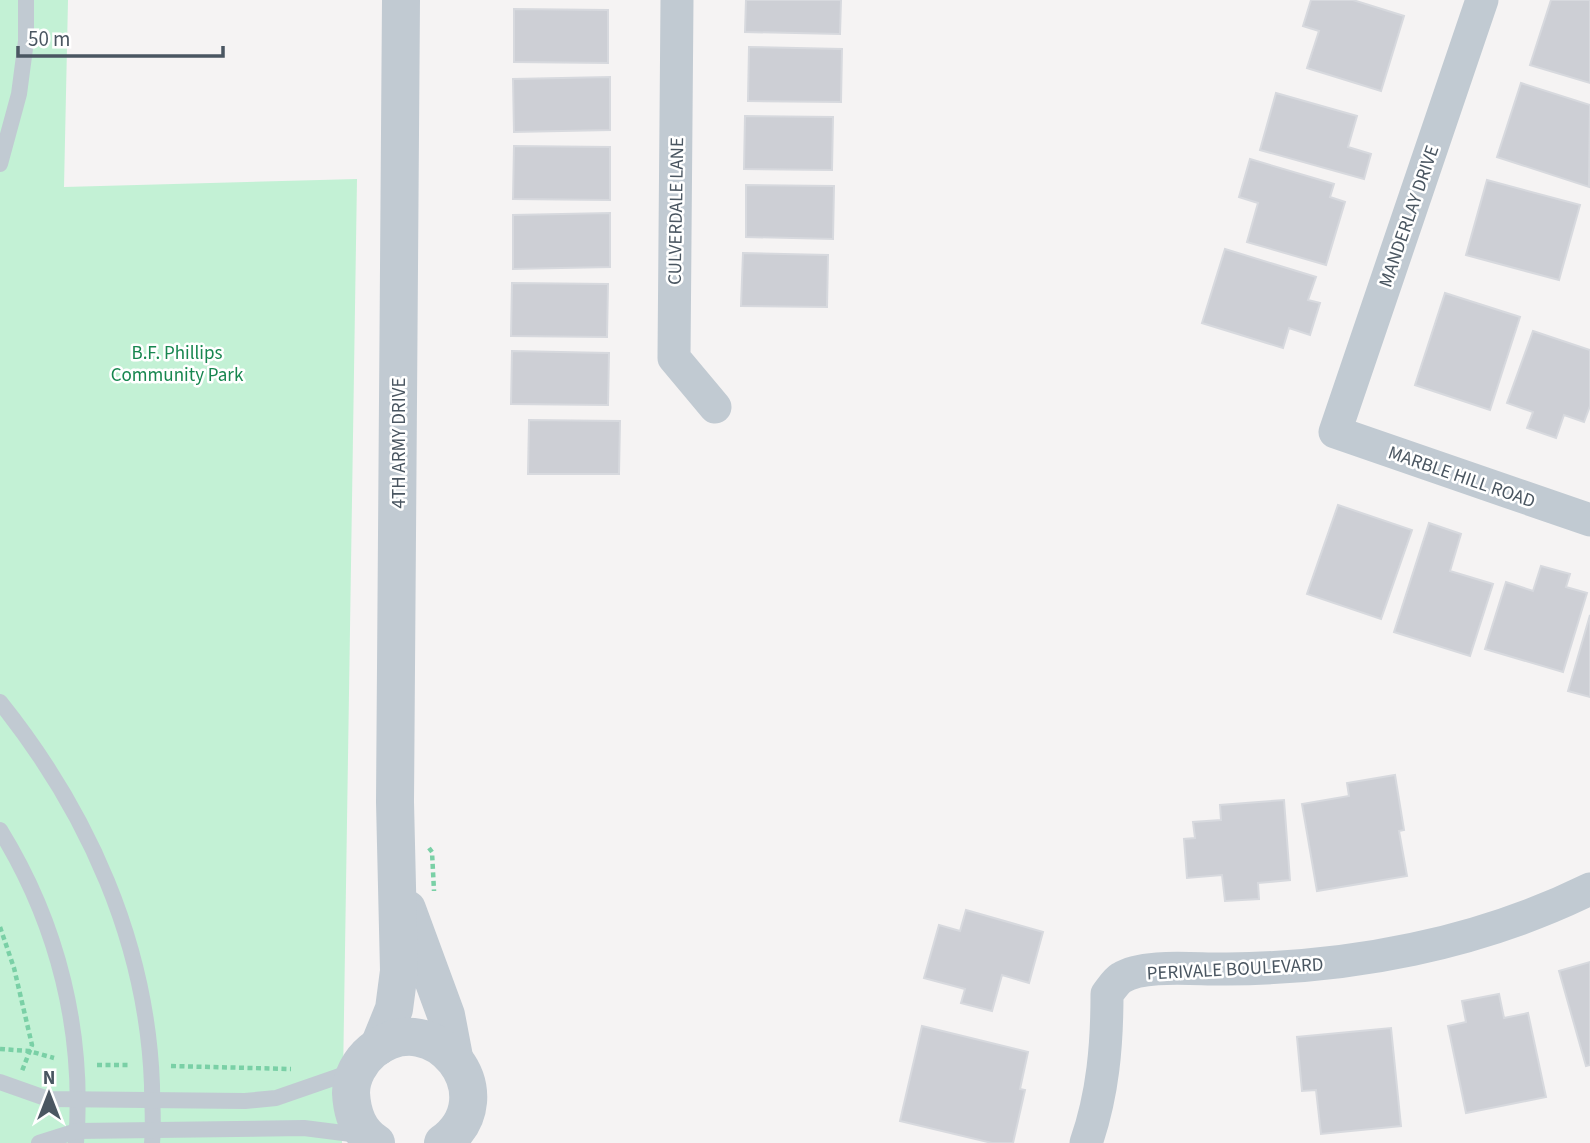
<svg xmlns="http://www.w3.org/2000/svg" width="1590" height="1143" font-family="'Source Sans 3',sans-serif">
<style>
.green{fill:#c3f1d5}
.building{fill:#cdcfd5;stroke:#d7d9de;stroke-width:2}
.lines{fill:none;stroke-linecap:round;stroke-linejoin:round}
.path{stroke:#7ad0a6;stroke-width:4.5;stroke-dasharray:5 3.5;stroke-linecap:butt}
.service{stroke:#c1cad2;stroke-width:16}
.minor{stroke:#c1cad2;stroke-width:33}
.tertiary{stroke:#c1cad2;stroke-width:38}
.labels{text-anchor:middle;stroke-width:5;stroke-linejoin:round;paint-order:stroke}
.street-label{font-size:19px;fill:#4a5661;stroke:#fff}
.park-label{font-size:19px;fill:#17864f;stroke:#fff}
</style>
<rect width="100%" height="100%" fill="#f5f3f3"/>
<polygon class="green" points="0,0 68,0 64,187 357,179 342,1143 0,1143"/>
<g class="building">
<polygon points="746,0 841,0 840,34 745,32"/>
<polygon points="1311,0 1353,0 1404,16 1381,91 1307,68 1319,31 1303,26"/>
<polygon points="1551,0 1590,0 1590,83 1530,65"/>
<polygon points="514,9 608,10 608,63 514,62"/>
<polygon points="749,47 842,49 841,102 748,101"/>
<polygon points="610,77 610,130 514,132 513,79"/>
<polygon points="1521,83 1590,105 1589,187 1497,157"/>
<polygon points="1276,93 1357,116 1348,147 1371,154 1364,179 1260,150"/>
<polygon points="745,116 833,117 832,170 744,169"/>
<polygon points="514,146 610,147 610,200 513,199"/>
<polygon points="1250,159 1334,184 1330,197 1345,202 1326,265 1247,242 1258,203 1239,197"/>
<polygon points="1487,180 1580,205 1559,280 1466,255"/>
<polygon points="746,185 834,186 833,239 746,237"/>
<polygon points="610,213 610,267 513,269 513,215"/>
<polygon points="1225,249 1316,277 1308,300 1320,303 1310,335 1289,328 1283,348 1202,323"/>
<polygon points="743,253 828,255 827,307 741,306"/>
<polygon points="512,283 608,284 607,337 511,336"/>
<polygon points="1445,293 1520,317 1490,410 1415,385"/>
<polygon points="1533,331 1590,350 1590,406 1584,422 1564,415 1556,438 1527,428 1533,412 1507,403"/>
<polygon points="512,351 609,353 608,405 511,404"/>
<polygon points="529,420 620,421 619,474 528,474"/>
<polygon points="1338,505 1412,530 1381,619 1307,594"/>
<polygon points="1429,523 1461,534 1450,571 1493,584 1470,656 1394,632"/>
<polygon points="1541,566 1570,574 1566,587 1587,593 1563,672 1485,649 1506,582 1533,591"/>
<polygon points="1590,615 1590,697 1568,691"/>
<polygon points="1395,775 1404,830 1399,831 1407,876 1317,891 1302,804 1349,796 1347,783"/>
<polygon points="1284,800 1290,880 1258,883 1259,899 1225,901 1222,875 1187,878 1184,839 1195,838 1193,822 1221,820 1220,805"/>
<polygon points="966,910 1043,932 1029,983 1002,975 992,1011 961,1003 965,989 924,978 939,925 960,931"/>
<polygon points="1590,962 1590,1065 1586,1066 1559,971"/>
<polygon points="1499,994 1504,1018 1528,1013 1546,1097 1466,1113 1448,1026 1466,1022 1462,1001"/>
<polygon points="922,1026 1028,1052 1020,1089 1025,1090 1013,1143 992,1143 900,1121"/>
<polygon points="1391,1028 1401,1126 1321,1134 1316,1090 1302,1091 1297,1037"/>
</g>
<g class="lines">
<g class="path">
<polyline points="429,848 432,852 434,891"/>
<polyline points="0,927 14,968 32,1045 22,1071"/>
<polyline points="0,1049 29,1051 54,1058"/>
<polyline points="97,1065 130,1065"/>
<polyline points="171,1066 291,1069"/>
</g>
<g class="service">
<polyline points="0,164 19,94 26,41 26,0"/>
<path d="M0,702c88,110 147,241 152,383 0,19 2,39 0,58"/>
<path d="M0,830c58,94 85,202 76,313"/>
<polyline points="0,1082 48,1099 245,1101 276,1098 354,1071"/>
<polyline points="39,1143 77,1131 304,1128 359,1135"/>
</g>
<g class="minor">
<polyline points="677,0 674,358 715,407"/>
<polyline points="1482,0 1335,432 1590,520"/>
<path d="M1086,1143c17,-49 21,-98 21,-149 4,-5 9,-13 14,-16 23,-15 79,-8 106,-9 124,-1 251,-25 363,-80"/>
</g>
<g class="tertiary">
<polyline points="407,909 446,1015 454,1057"/>
<polyline points="379,1046 394,1009 399,971 395,802 401,0"/>
<path d="M376,1143c-18,-11 -24,-30 -25,-50 0,-16 9,-32 21,-42 62,-50 136,45 71,92"/>
</g>
</g>
<g class="labels">
<g class="street-label">
<text transform="translate(675 211) rotate(-89)" y="7">CULVERDALE LANE</text>
<text transform="translate(1408 216) rotate(-71)" y="7">MANDERLAY DRIVE</text>
<text transform="translate(398 443) rotate(-90)" y="7">4TH ARMY DRIVE</text>
<text transform="translate(1462 476) rotate(19)" y="7">MARBLE HILL ROAD</text>
<text transform="translate(1235 968) rotate(-3)" y="7">PERIVALE BOULEVARD</text>
</g>
<g class="park-label">
<text x="177" y="359">B.F. Phillips<tspan x="177" dy="22">Community Park</tspan></text>
</g>
</g>
<g transform="translate(49 1094)" stroke="#ffffff" stroke-width="5" paint-order="stroke">
<path d="M0-5L12 26L0 18L-12 26Z" fill="#4a5661"/>
<text y="-10" font-size="19" font-weight="bold" text-anchor="middle" fill="#4a5661">N</text>
</g>
<path d="M18 46v10h205v-10" fill="none" stroke="#4a5661" stroke-width="3.5"/>
<text x="28" y="46" font-size="21" fill="#4a5661" stroke="#ffffff" stroke-width="5" paint-order="stroke">50 m</text>
</svg>
